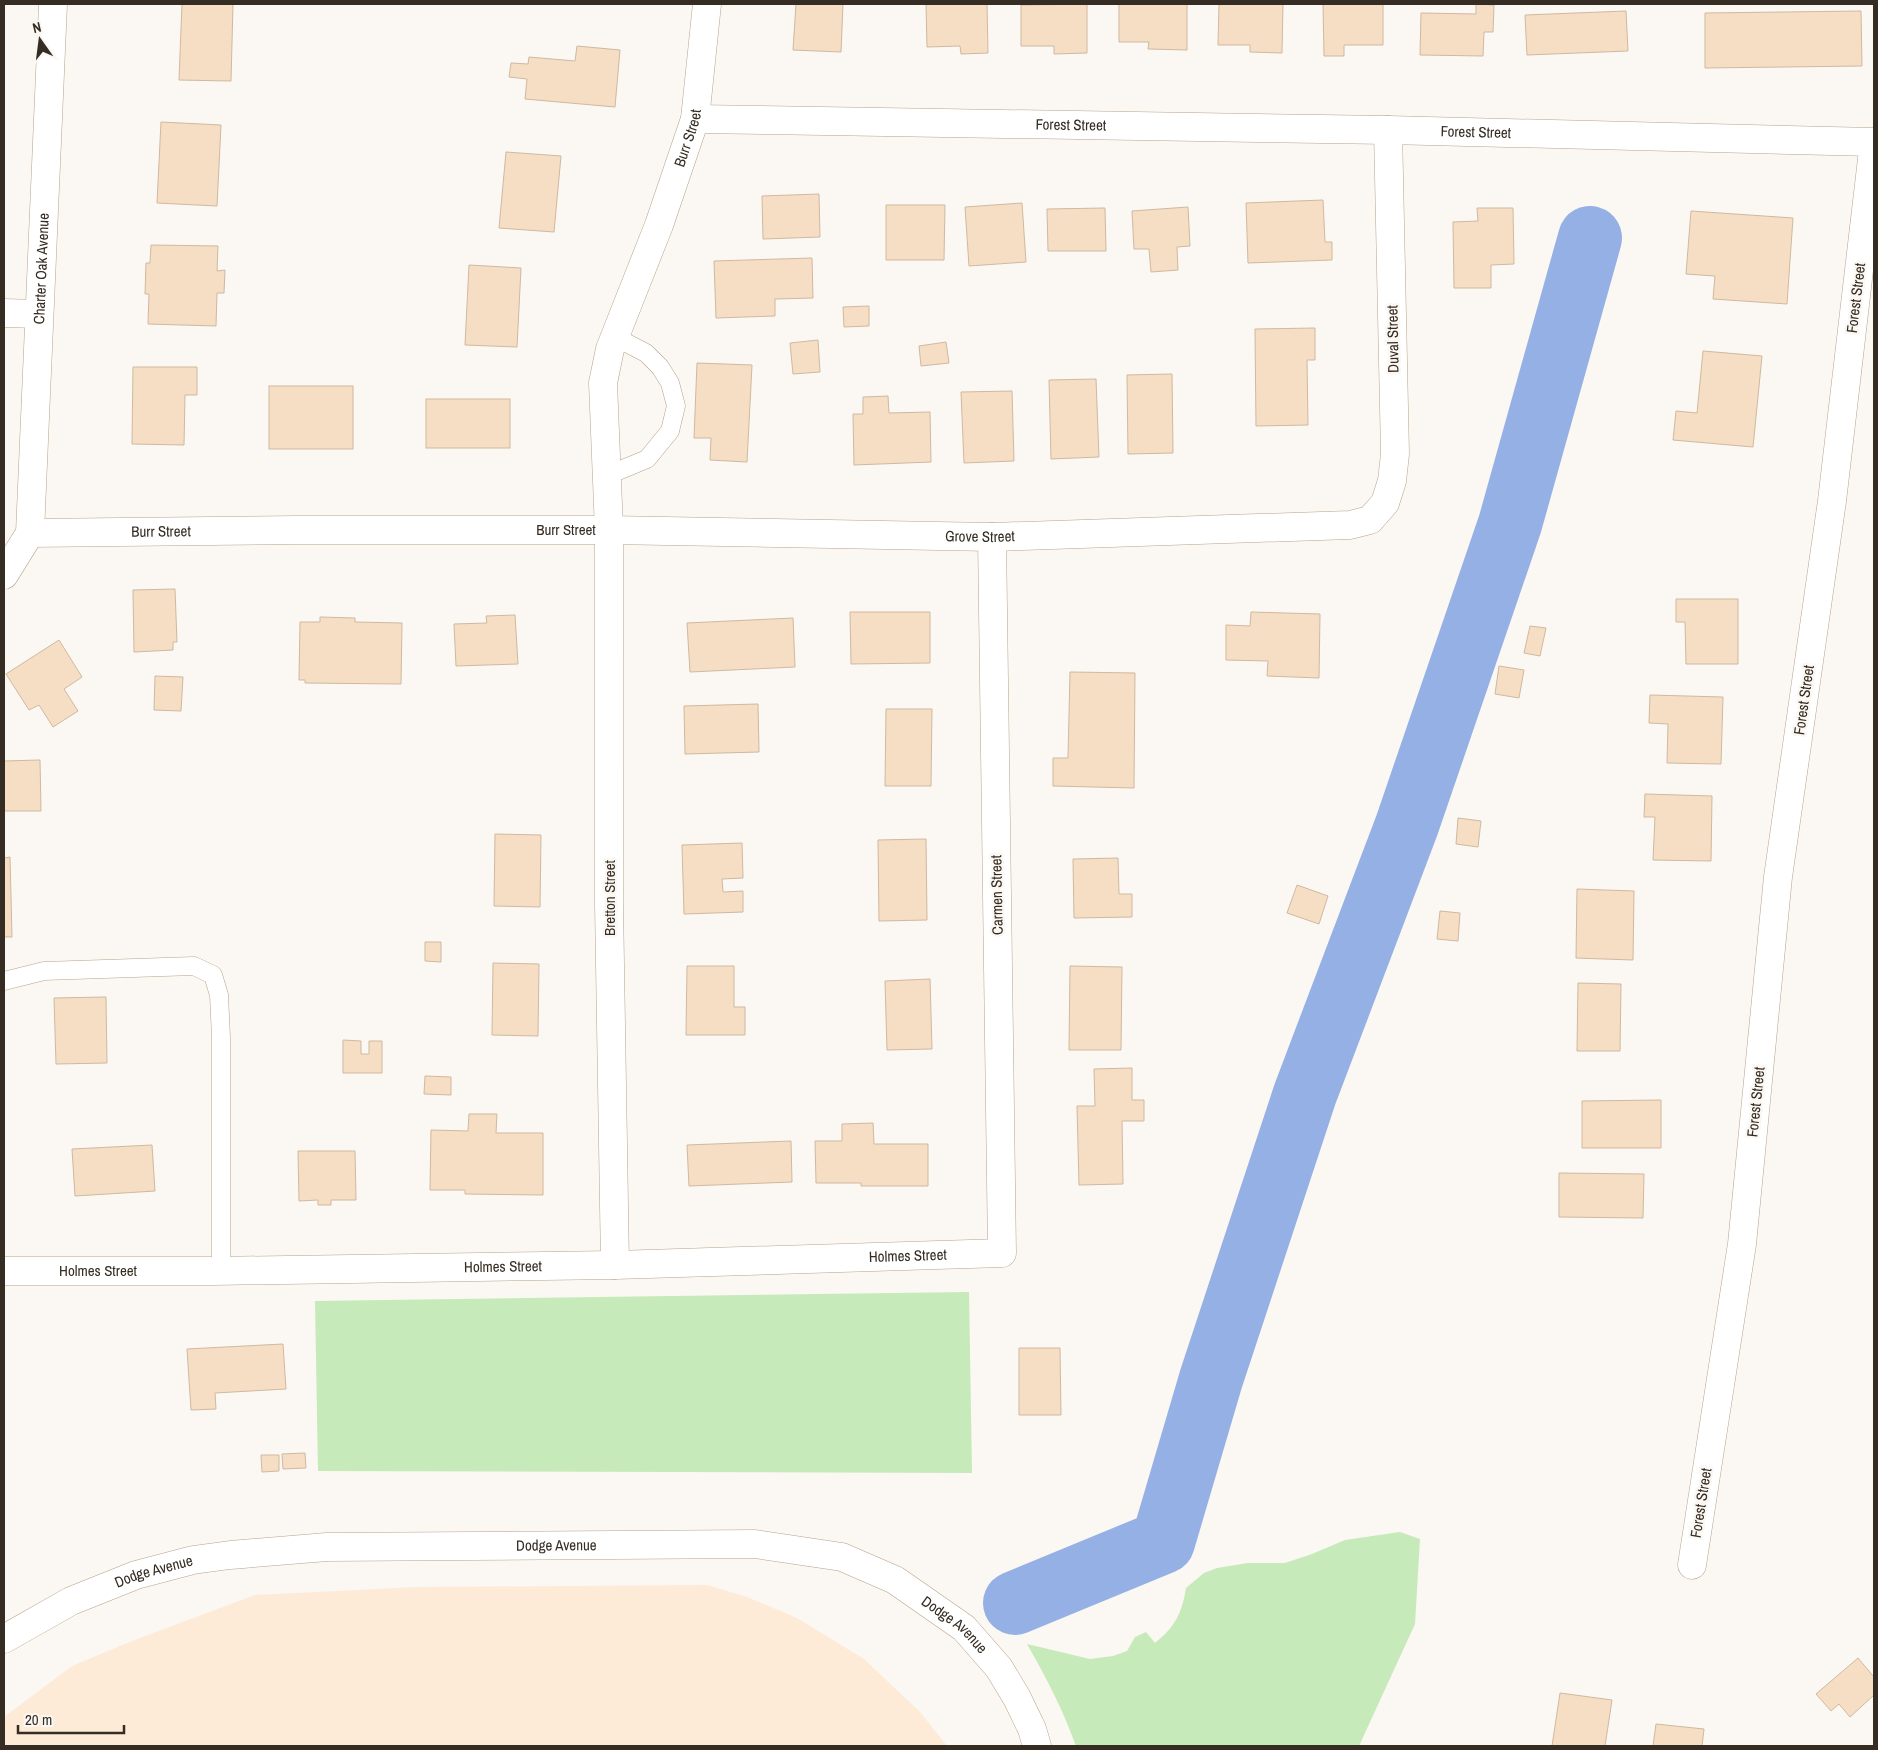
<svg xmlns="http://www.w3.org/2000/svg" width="1878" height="1750" font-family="'Archivo Narrow',sans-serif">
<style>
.built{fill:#fdebd8}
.green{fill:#c6eab9}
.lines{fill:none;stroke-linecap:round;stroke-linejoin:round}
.river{stroke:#95b0e4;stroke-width:64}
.building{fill:#f5dec4;stroke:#cfb9a0}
.lane-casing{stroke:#b8a38a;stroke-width:19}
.street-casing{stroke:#b8a38a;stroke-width:29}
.secondary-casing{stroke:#b8a38a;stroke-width:29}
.lane{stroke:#fff;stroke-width:18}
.street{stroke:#fff;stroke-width:28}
.secondary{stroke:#fff;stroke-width:28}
.labels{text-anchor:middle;stroke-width:5;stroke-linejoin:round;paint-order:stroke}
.street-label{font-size:15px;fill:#352c23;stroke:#fbf7f2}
</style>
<rect width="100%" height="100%" fill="#fbf7f2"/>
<polygon class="built" points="707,1585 747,1597 797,1618 864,1659 920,1712 947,1746 4,1746 4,1717 72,1666 132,1641 255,1595 418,1587"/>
<g class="green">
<polygon points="969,1292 972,1473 318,1471 315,1301"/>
<path d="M1400,1532l20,7 -5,85 -56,122h-283c-13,-36 -30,-69 -49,-102l63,15 23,-3 14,-5 8,-14 11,-5 9,11c20,-16 27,-30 31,-55l18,-15 13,-5 31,-5h37l27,-9 33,-14z"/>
</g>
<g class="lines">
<polyline class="river" points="1015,1603 1163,1542 1211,1379 1305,1094 1407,825 1510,524 1590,238"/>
</g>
<g class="building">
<polygon points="182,4 233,4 231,81 179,80"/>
<polygon points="796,4 843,4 841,52 793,50"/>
<polygon points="926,4 987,4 988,53 961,54 960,46 927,47"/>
<polygon points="1087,4 1087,53 1054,54 1054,46 1021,46 1021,5"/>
<polygon points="1119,4 1187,4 1187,50 1148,49 1149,42 1119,42"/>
<polygon points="1219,4 1283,4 1282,53 1250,52 1250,45 1218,45"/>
<polygon points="1323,4 1383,4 1383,45 1344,45 1344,56 1324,56"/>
<polygon points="1476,4 1494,5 1493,32 1484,32 1483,56 1420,55 1421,13 1476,14"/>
<polygon points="1626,11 1628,51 1527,55 1525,15"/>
<polygon points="1861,11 1862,66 1705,68 1705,13"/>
<polygon points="577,46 620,50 615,107 525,99 527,79 509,77 511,63 528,64 529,57 575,61"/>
<polygon points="161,122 221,125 217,206 157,203"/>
<polygon points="506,152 561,156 554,232 499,228"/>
<polygon points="819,194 820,237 763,239 762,196"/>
<polygon points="1323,200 1325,242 1332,242 1332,260 1248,263 1246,203"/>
<polygon points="1022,203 1026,262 969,266 965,207"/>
<polygon points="886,205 945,205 944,260 886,260"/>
<polygon points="1188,207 1190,246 1177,247 1178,270 1151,272 1149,249 1134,249 1132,211"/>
<polygon points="1105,208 1106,251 1048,251 1047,209"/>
<polygon points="1477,208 1513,208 1514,264 1491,265 1491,288 1454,288 1453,222 1478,221"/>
<polygon points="1691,211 1793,218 1787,304 1713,299 1715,276 1686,274"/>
<polygon points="151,245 218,246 217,271 225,270 224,293 217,293 216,326 148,324 149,294 145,294 146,263 150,263"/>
<polygon points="812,258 813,298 775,299 775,316 716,318 714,261"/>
<polygon points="469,265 521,268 517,347 465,345"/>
<polygon points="869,306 869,326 844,327 843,307"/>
<polygon points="1315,328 1315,360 1307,360 1308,425 1256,426 1255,329"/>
<polygon points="818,340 820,372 793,374 790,343"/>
<polygon points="946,342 949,363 921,366 919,346"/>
<polygon points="1703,351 1762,356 1753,447 1673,440 1676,411 1697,413"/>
<polygon points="697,363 752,365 747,462 710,460 711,438 694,438"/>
<polygon points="133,367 197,367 197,395 185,395 184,445 132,444"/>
<polygon points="1172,374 1173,453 1128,454 1127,375"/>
<polygon points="1096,379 1099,457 1051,459 1049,380"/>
<rect x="269" y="386" width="84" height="63"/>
<polygon points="1012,391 1014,461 964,463 961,392"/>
<polygon points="888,396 889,413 930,412 931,462 854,465 853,414 863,414 863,397"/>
<rect x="426" y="399" width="84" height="49"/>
<polygon points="175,589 177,642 173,642 173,650 134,652 133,590"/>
<polygon points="1676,599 1738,599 1738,664 1686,664 1685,622 1676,622"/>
<polygon points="850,612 930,612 930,663 851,664"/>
<polygon points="1251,612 1320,614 1319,678 1267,676 1268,661 1226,660 1226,625 1250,626"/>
<polygon points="515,615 518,664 456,666 454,624 487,623 486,616"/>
<polygon points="320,617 355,618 355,622 402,623 401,684 305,683 305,680 299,680 300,622 320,622"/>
<polygon points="793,618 795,667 690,672 687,623"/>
<polygon points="1530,626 1546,628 1540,656 1524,653"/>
<polygon points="59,640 82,677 64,689 78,711 53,727 39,705 29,710 6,674"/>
<polygon points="1499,666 1524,670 1519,698 1495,694"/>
<polygon points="1070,672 1135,673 1134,788 1053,786 1053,758 1068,758"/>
<polygon points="155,676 183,677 181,711 154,710"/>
<polygon points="1650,695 1723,697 1721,764 1667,763 1668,724 1649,723"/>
<polygon points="758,704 759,752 685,754 684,706"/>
<polygon points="886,709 932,709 931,786 885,786"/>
<polygon points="40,760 41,811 4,811 4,761"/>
<polygon points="1645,794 1712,796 1711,861 1653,860 1655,817 1644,817"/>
<polygon points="1458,818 1481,821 1478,847 1456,844"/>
<polygon points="495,834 541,835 540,907 494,906"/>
<polygon points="926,839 927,920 879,921 878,840"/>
<polygon points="742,843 743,878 722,879 723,892 743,891 743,912 684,914 682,845"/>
<polygon points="10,857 12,937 4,937 4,858"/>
<polygon points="1118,858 1119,894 1132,894 1132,917 1074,918 1073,859"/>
<polygon points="1297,885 1328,896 1319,924 1287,913"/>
<polygon points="1577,889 1634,891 1633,960 1576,958"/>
<polygon points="1440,911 1460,913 1458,941 1437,939"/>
<polygon points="425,942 441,942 441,962 425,961"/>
<polygon points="493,963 539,964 538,1036 492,1035"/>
<polygon points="687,966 734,966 734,1007 745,1007 745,1035 686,1035"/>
<polygon points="1070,966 1122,967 1121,1050 1069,1050"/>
<polygon points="930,979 932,1049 887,1050 885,981"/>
<polygon points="1578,983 1621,984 1620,1051 1577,1051"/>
<polygon points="106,997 107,1063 56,1064 54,998"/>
<polygon points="343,1040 361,1041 361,1054 369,1054 369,1041 382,1041 382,1073 343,1073"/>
<polygon points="1132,1068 1132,1100 1144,1100 1144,1121 1122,1121 1123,1184 1079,1185 1077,1106 1095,1106 1094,1069"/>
<polygon points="425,1076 451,1077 451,1095 424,1094"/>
<polygon points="1661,1100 1661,1148 1582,1148 1582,1101"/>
<polygon points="469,1114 497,1114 496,1133 543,1133 543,1195 465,1194 465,1190 430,1190 431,1130 468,1131"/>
<polygon points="873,1123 874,1144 928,1144 928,1186 861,1186 861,1183 816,1183 815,1141 842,1141 842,1124"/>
<polygon points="791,1141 792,1182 689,1186 687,1145"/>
<polygon points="152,1145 155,1191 75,1196 72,1149"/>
<polygon points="298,1151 355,1151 356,1200 331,1200 331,1205 318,1205 318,1200 299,1201"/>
<polygon points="1559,1173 1644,1174 1643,1218 1559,1217"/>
<polygon points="283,1344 286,1389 215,1393 216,1409 191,1410 187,1349"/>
<polygon points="1019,1348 1060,1348 1061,1415 1019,1415"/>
<polygon points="305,1453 306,1468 283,1469 282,1454"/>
<polygon points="261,1455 279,1455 279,1471 262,1472"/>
<polygon points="1858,1658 1874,1677 1874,1695 1850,1717 1839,1704 1831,1711 1816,1694"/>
<polygon points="1560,1693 1612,1700 1605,1746 1552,1746"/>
<polygon points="1656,1724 1704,1729 1702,1746 1653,1746"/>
</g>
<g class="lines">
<defs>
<g id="lane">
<polyline points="606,476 647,459 670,431 676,406 670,383 660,367 646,353 615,337"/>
<polyline points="4,981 44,971 194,966 213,975 219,995 221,1037 221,1271"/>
</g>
<g id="street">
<path id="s1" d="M695,119l693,11 486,12 -42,359 -54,376 -36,367 -50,321"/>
<polyline points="4,313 39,314"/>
<path id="s2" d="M30,533l268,-3h311l383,7 358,-12 20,-5 15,-17 7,-22 3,-27 -7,-324"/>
<path id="s3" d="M615,1265l-6,-361v-374l-6,-147 7,-34 49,-124 36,-106 12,-115"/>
<path id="s4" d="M4,1271h209l402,-6 387,-12 -10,-716"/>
</g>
<g id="secondary">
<path id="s5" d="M4,575l26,-42 23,-529"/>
<path id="s6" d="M4,1639l67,-38 65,-26 57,-15 37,-5 97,-8 428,-3 87,13 53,23 69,48 35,40 18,30 15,31 5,17"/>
</g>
</defs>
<use href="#lane" class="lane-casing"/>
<use href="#street" class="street-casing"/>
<use href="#secondary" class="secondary-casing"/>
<use href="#lane" class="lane"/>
<use href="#street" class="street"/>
<use href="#secondary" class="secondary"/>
</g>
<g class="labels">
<g class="street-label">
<text dy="5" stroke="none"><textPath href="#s1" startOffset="376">Forest Street</textPath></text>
<text dy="5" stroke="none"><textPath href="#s1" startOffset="781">Forest Street</textPath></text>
<text dy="5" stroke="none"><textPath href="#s3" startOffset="1142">Burr Street</textPath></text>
<text dy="5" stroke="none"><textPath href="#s5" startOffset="314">Charter Oak Avenue</textPath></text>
<text transform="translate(1856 298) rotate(-83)" y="5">Forest Street</text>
<text transform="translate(1393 339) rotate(-91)" y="5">Duval Street</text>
<text dy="5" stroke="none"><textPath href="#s2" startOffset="536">Burr Street</textPath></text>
<text dy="5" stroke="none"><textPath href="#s2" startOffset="131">Burr Street</textPath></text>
<text dy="5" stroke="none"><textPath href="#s2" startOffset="950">Grove Street</textPath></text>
<text transform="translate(1804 700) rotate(-82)" y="5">Forest Street</text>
<text transform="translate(997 895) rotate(-91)" y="5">Carmen Street</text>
<text transform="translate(610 898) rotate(-90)" y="5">Bretton Street</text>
<text transform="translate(1756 1102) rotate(-84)" y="5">Forest Street</text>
<text dy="5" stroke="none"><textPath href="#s4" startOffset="904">Holmes Street</textPath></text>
<text dy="5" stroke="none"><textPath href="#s4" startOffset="499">Holmes Street</textPath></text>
<text dy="5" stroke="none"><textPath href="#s4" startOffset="94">Holmes Street</textPath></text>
<text transform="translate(1701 1503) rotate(-81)" y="5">Forest Street</text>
<text dy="5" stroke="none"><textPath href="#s6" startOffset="570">Dodge Avenue</textPath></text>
<text dy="5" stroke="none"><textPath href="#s6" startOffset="165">Dodge Avenue</textPath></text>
<text dy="5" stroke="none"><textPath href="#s6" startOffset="989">Dodge Avenue</textPath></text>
</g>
</g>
<rect width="1878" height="1750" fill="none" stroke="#352c23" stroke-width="10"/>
<g transform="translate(40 40) rotate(346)" stroke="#fbf7f2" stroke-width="4" paint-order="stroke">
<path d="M0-4L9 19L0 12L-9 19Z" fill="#352c23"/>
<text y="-8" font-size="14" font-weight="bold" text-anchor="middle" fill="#352c23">N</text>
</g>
<path d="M18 1725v8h106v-8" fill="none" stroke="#352c23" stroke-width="2.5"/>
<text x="25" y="1725" font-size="15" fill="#352c23" stroke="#fbf7f2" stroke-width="4" paint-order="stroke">20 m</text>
</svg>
